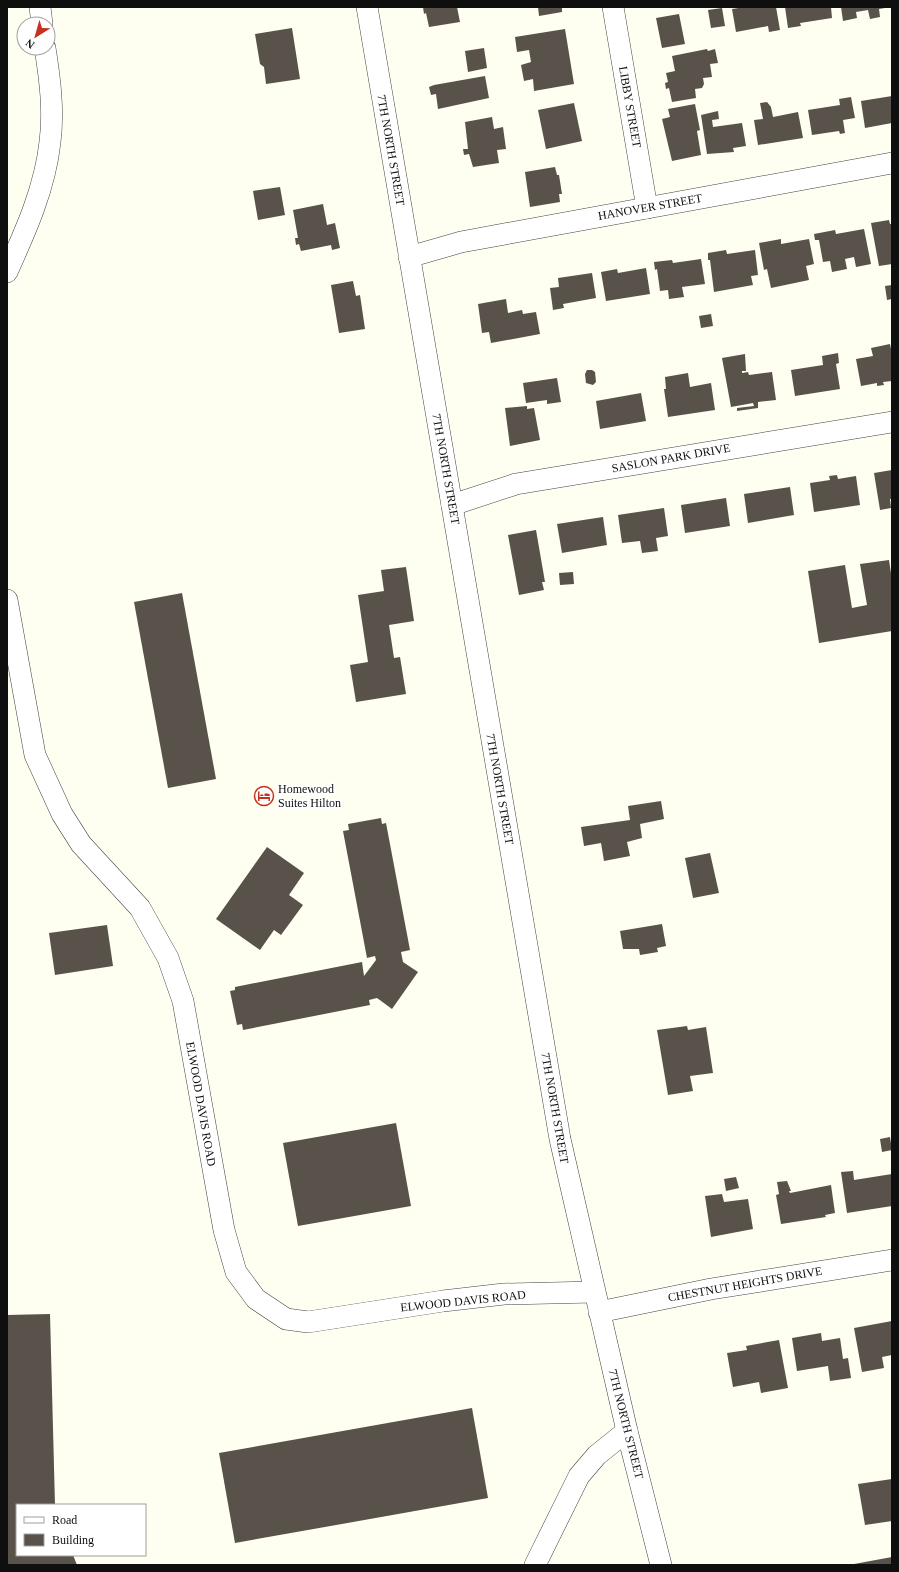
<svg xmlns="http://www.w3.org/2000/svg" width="899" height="1572" font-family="'Times New Roman',serif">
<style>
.building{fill:#58524b}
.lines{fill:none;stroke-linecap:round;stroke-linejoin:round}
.minor-casing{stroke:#424242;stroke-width:22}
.minor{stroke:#fff;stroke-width:21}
.labels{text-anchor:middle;stroke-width:4;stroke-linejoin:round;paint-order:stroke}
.street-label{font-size:12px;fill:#0f0f0f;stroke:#fff}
.poi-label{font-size:12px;fill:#0f0f0f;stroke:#fff;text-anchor:start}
</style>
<rect width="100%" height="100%" fill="#fffff1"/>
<g class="building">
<polygon points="423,7 457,7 460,22 429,27 426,13 424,14"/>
<polygon points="538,7 562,7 562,12 539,16"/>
<polygon points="745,7 776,7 780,30 769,32 768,26 736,32 732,9"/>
<polygon points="785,7 831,7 832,18 800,23 801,26 788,28"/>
<polygon points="841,7 885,7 885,8 879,9 880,17 870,19 868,10 856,12 857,18 843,21"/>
<polygon points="722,8 725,26 711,28 708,10"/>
<polygon points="679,14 685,44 662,48 656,18"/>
<polygon points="292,28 300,79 266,84 264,67 260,64 255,34"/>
<polygon points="565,29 574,84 534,91 533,79 524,81 521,65 531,62 529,50 517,52 515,37"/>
<polygon points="484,48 487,68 468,72 465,51"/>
<polygon points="707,49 708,51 715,49 718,63 710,64 712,77 703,78 704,84 702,88 695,89 696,98 672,102 669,88 666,89 665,83 668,82 666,73 675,71 672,56"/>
<polygon points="485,76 489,98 438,109 436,94 431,95 429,87 434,85"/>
<polygon points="892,96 892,123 865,128 861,101"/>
<polygon points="851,97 855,118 843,120 845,133 840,134 839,131 812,135 808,110 840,105 839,99"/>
<polygon points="767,102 771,107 773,117 798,112 803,138 758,145 754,120 763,119 760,103"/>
<polygon points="574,103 582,141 546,149 538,110"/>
<polygon points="695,104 700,130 697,131 701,155 672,161 662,119 670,117 668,109"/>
<polygon points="718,111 719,119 712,120 713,127 742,123 746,146 733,148 734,152 707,154 701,115"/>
<polygon points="492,117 494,129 503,127 506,149 497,150 499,163 473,167 469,154 464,155 463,149 468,149 465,122"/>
<polygon points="555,167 557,175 559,175 562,194 559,194 560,202 530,207 525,172"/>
<polygon points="280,187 285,215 258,220 253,191"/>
<polygon points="323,204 327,225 335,223 340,248 332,250 331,245 301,251 299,244 296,245 295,238 298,238 293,210"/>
<polygon points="889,220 890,224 892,224 892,264 879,266 871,223"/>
<polygon points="864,229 871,264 856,267 854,257 845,259 847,269 832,272 830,261 823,262 819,240 815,240 814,234 835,230 836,234"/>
<polygon points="781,239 781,244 809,239 814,264 806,266 809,280 771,288 767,269 764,270 759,243"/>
<polygon points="726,250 727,254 755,250 758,275 751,276 753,285 714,292 710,260 708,260 708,253"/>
<polygon points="701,259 705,284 682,287 684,297 669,299 668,290 660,291 657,269 655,270 654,262 672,260 673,263"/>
<polygon points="646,268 650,294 606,301 601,272 617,269 618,273"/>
<polygon points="592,273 596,298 563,304 564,308 553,310 550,288 559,287 558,278"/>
<polygon points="353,281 356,296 360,295 365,329 339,333 331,285"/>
<polygon points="892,285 892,299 887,300 885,286"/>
<polygon points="506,299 508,313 522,310 523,314 536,312 540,334 491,343 489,332 482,333 478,304"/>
<polygon points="711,314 713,326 701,328 699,316"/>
<polygon points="890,344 892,354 892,381 883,382 884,385 877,386 877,383 861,386 856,359 873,356 871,348"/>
<polygon points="838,353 839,363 836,364 840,389 795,396 791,370 823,365 822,356"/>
<polygon points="745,354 746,371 742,371 742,373 748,372 749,375 772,372 776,400 758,402 758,408 737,411 737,408 754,406 753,403 731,407 722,358"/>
<polygon points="587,370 592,370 595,372 596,382 593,385 586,383 585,374"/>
<polygon points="688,373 690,387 711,383 715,410 668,417 664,389 666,389 665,377"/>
<polygon points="557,378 561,402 547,404 547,400 526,403 523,383"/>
<polygon points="641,393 646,421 600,429 596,401"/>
<polygon points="527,406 527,409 534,408 540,440 510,446 505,408"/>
<polygon points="892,470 892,499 890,499 891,508 880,510 874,473"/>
<polygon points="837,475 838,479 856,476 860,505 814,512 810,483 830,480 829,476"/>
<polygon points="790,487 794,515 748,523 744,494"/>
<polygon points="726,498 730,526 685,533 681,505"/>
<polygon points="664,508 668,536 656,538 658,551 642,553 640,541 622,543 618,515"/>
<polygon points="603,517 607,545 562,553 557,524"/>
<polygon points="536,530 545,582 542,582 544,590 519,595 508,535"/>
<polygon points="889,560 892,580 892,631 819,643 808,571 845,565 852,608 867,605 860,564"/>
<polygon points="406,567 414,621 389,625 394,658 400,657 406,694 356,702 350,665 368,662 358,595 384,591 381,570"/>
<polygon points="573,572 574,584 560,585 559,573"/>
<polygon points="182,593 216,779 168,788 134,602"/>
<polygon points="661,801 664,819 640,824 642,838 627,842 630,856 604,861 601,843 584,846 581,827 630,820 628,806"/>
<polygon points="381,818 382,824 386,823 410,950 401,952 403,962 418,972 392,1009 377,998 369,1000 370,1005 243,1030 242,1024 237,1025 230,991 235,990 235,987 362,962 364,976 376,960 375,956 367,958 343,831 349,830 348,824"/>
<polygon points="267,847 304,873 289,895 303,905 281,935 274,930 260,950 216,919"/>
<polygon points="710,853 719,893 693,898 685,858"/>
<polygon points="662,924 666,946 657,948 658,952 640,955 639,949 623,949 620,931"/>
<polygon points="107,925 113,966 55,975 49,933"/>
<polygon points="687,1026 688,1030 706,1027 713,1073 690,1076 693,1091 668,1095 657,1030"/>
<polygon points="396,1123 411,1206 298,1226 283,1143"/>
<polygon points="890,1137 892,1150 882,1152 880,1139"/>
<polygon points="853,1171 854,1180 892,1174 892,1206 847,1213 841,1172"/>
<polygon points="736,1177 739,1188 726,1191 724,1179"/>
<polygon points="787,1181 791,1191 789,1191 790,1193 831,1185 835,1213 825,1215 826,1217 781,1224 776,1195 779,1194 777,1182"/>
<polygon points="722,1194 724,1202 748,1199 753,1229 711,1237 705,1196"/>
<polygon points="50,1314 55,1505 17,1505 17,1555 73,1555 77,1565 7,1565 7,1315"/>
<polygon points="892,1321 892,1355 882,1357 884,1368 862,1372 854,1328"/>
<polygon points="821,1333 822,1341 840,1338 843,1359 848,1358 851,1378 830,1381 828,1366 797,1371 792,1338"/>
<polygon points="779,1340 788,1388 761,1393 759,1382 733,1387 727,1353 747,1350 746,1346"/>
<polygon points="472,1408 488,1498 235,1543 219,1453"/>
<polygon points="892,1479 892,1521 865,1525 858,1484"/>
<polygon points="892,1557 892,1565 854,1565 854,1564"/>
</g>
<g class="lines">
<defs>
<g id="minor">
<polyline points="40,7 42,24"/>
<polyline points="367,7 560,1139 627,1431 661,1565"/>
<polyline points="613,7 647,208"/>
<polyline points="409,257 461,242 892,163"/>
<path d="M7,272c19,-42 38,-84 43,-130 4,-31 0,-63 -5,-94"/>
<polyline points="452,505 516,484 892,422"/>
<polyline points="7,600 35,755 62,814 81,844 140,908 168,958 183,1001 224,1230 236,1272 256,1299 286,1319 308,1322 443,1301 504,1294 594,1292"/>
<polyline points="599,1312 711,1289 892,1260"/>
<polyline points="535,1565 579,1476 597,1455 627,1431"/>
</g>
</defs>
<use href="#minor" class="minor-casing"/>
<use href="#minor" class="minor"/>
</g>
<defs>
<symbol id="hotel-ring" viewBox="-11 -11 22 22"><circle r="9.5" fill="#fff" stroke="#c7321f" stroke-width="1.5"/><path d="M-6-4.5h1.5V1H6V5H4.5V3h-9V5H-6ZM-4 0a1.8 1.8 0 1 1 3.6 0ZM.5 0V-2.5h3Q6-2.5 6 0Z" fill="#c7321f"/></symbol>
</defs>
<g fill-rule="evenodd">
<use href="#hotel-ring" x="253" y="785" width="22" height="22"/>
</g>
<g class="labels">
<g class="street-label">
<text transform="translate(630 107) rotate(80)" y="4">LIBBY STREET</text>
<text transform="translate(391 150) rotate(80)" y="4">7TH NORTH STREET</text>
<text transform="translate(650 207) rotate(-10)" y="4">HANOVER STREET</text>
<text transform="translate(671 458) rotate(-10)" y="4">SASLON PARK DRIVE</text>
<text transform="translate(446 469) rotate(80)" y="4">7TH NORTH STREET</text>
<text transform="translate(500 789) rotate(80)" y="4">7TH NORTH STREET</text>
<text transform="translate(201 1104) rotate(80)" y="4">ELWOOD DAVIS ROAD</text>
<text transform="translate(555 1108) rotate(80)" y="4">7TH NORTH STREET</text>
<text transform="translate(745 1284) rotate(-10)" y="4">CHESTNUT HEIGHTS DRIVE</text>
<text transform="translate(463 1301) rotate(-6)" y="4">ELWOOD DAVIS ROAD</text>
<text transform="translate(626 1424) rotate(76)" y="4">7TH NORTH STREET</text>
</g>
<g class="poi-label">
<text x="278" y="793">Homewood<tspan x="278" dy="14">Suites Hilton</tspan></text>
</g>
</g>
<rect width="899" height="1572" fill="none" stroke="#0f0f0f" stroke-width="16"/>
<rect x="16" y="1504" width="130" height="52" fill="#ffffff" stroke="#9f9f9f"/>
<rect x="24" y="1517" width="20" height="6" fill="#ffffff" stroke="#9f9f9f"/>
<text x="52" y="1524" font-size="12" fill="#0f0f0f">Road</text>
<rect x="24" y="1534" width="20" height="12" fill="#58524b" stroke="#9f9f9f"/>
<text x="52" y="1544" font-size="12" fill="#0f0f0f">Building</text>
<g transform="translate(36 36) rotate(217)"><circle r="19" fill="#ffffff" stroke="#9f9f9f"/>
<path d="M0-3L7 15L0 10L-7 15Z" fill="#c7321f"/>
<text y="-6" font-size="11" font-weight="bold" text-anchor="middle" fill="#0f0f0f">N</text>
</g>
</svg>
